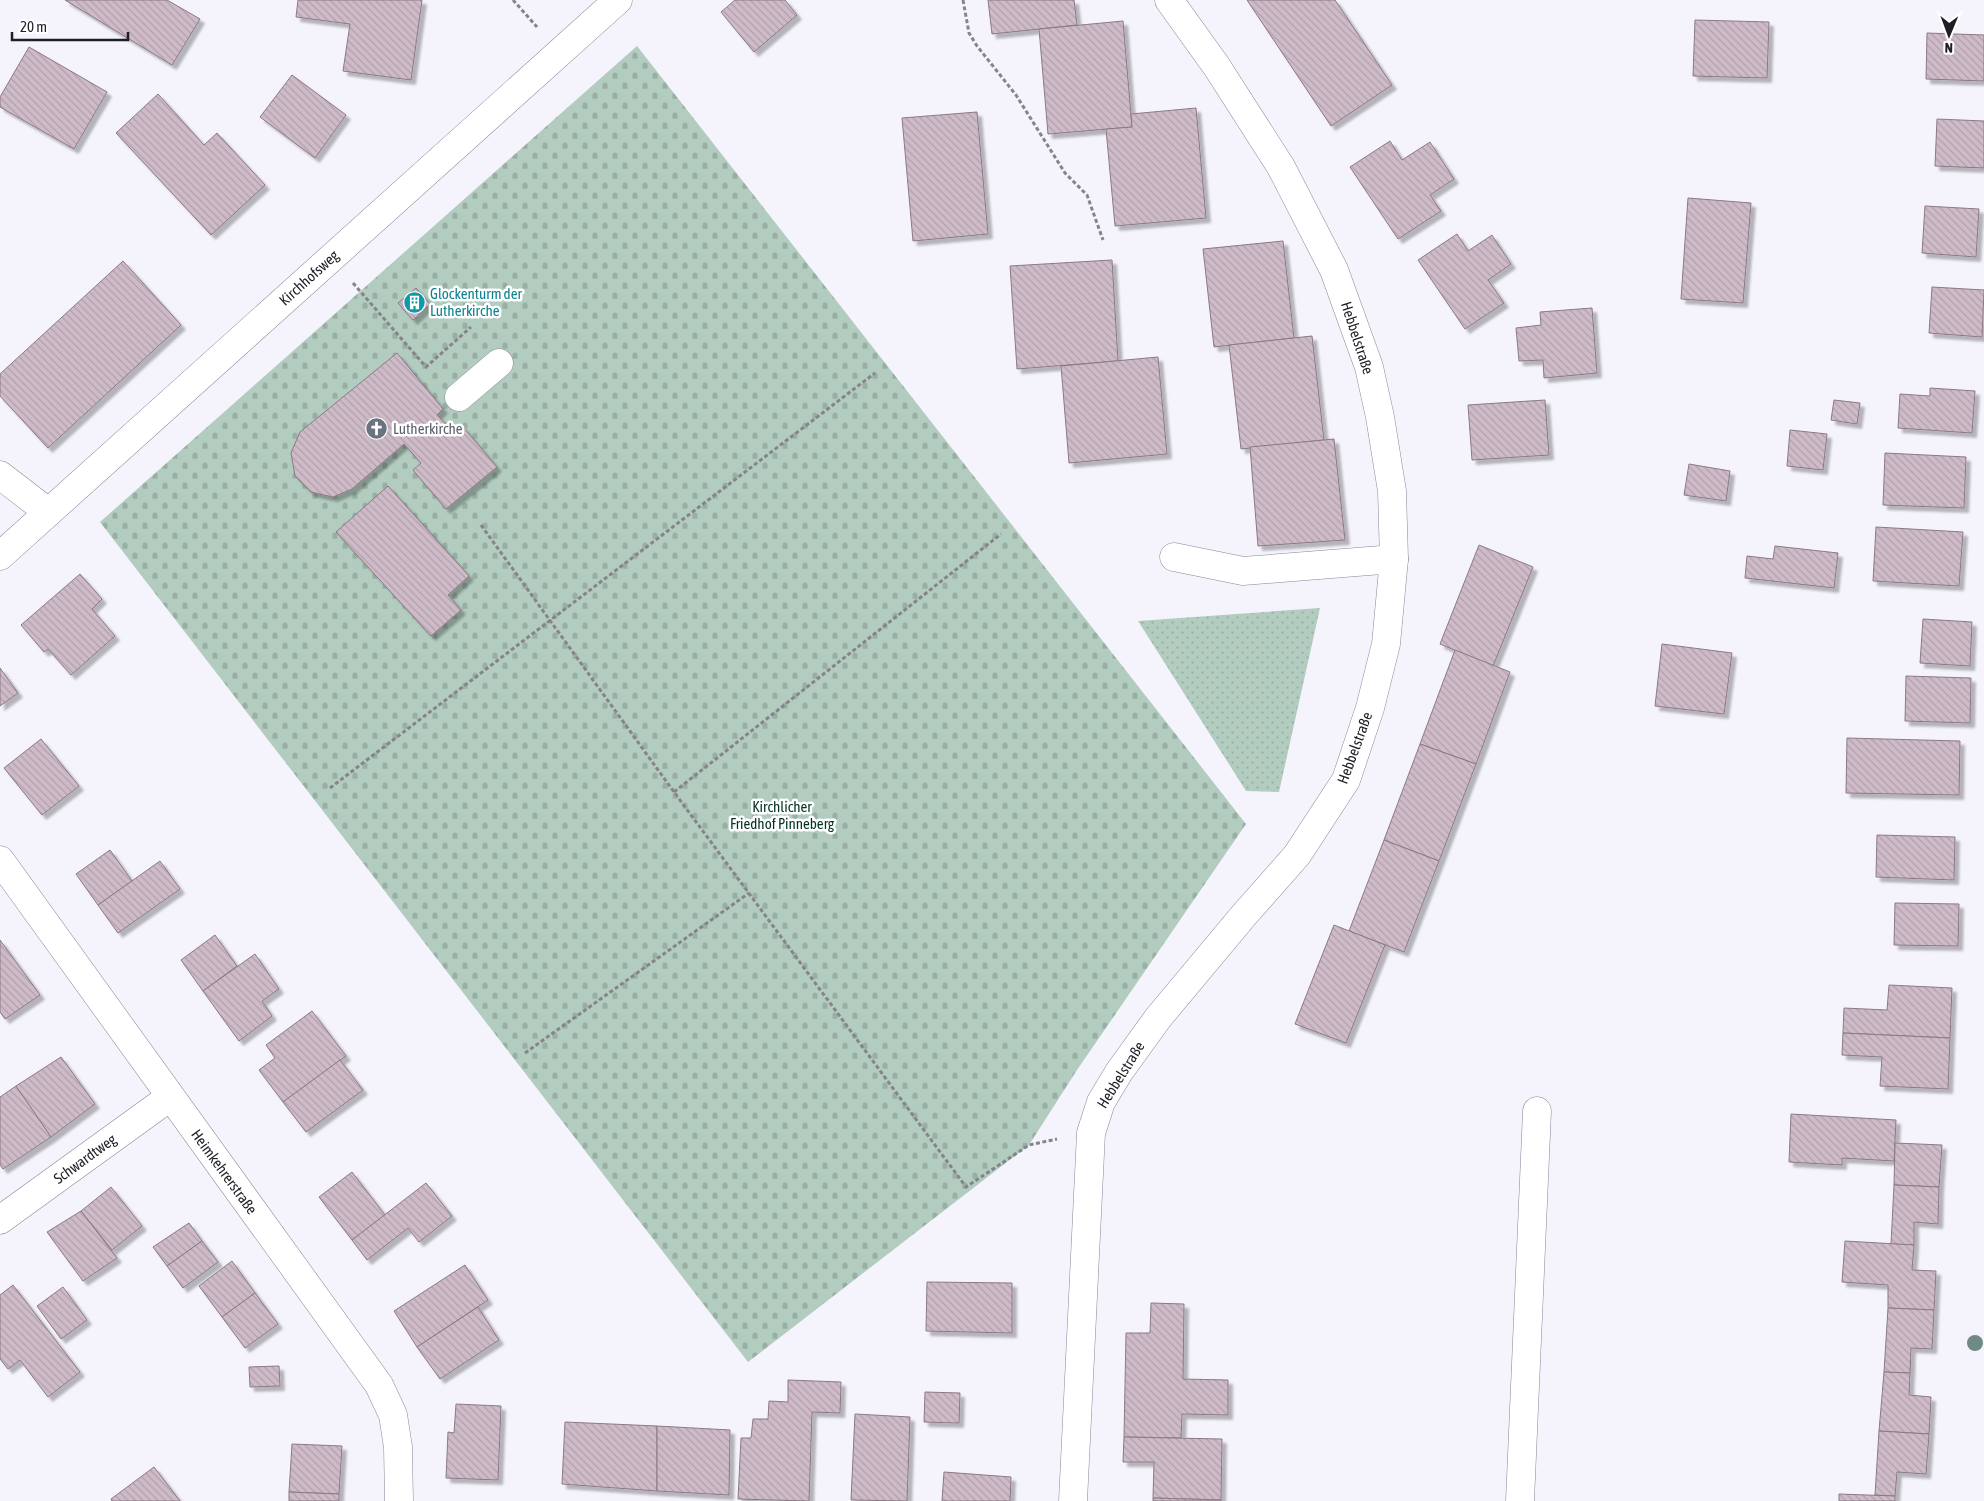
<svg xmlns="http://www.w3.org/2000/svg" width="1984" height="1501" font-family="'Asap Condensed',sans-serif">
<style>
.cemetery{fill:url(#cemetery-stones)}
.park{fill:url(#park-dots)}
.building{fill:url(#building-back-hatch);stroke:#8b7984;filter:url(#shadow)}
.lines{fill:none;stroke-linecap:round;stroke-linejoin:round}
.minor-casing{stroke:#898698;stroke-width:29}
.path{stroke:#85848b;stroke-width:3;stroke-dasharray:4 2.5;stroke-linecap:butt}
.minor{stroke:#fff;stroke-width:28}
.tree{fill:#6f8984}
.labels{text-anchor:middle;stroke-width:5;stroke-linejoin:round;paint-order:stroke}
.street-label{font-size:15px;fill:#1f1e25;stroke:#fff}
.culture-label{font-size:15px;fill:#0d838f;stroke:#fff;text-anchor:start}
.worship-label{font-size:15px;fill:#5b616d;stroke:#fff;text-anchor:start}
.park-label{font-size:15px;fill:#023221;stroke:#fff}
</style>
<defs>
<pattern id="cemetery-stones" width="16" height="16" patternUnits="userSpaceOnUse" patternTransform="scale(1.25)"><rect width="16" height="16" fill="#b2ccbf"/><path d="M2 7V4a2 2 0 0 1 4 0v3zM10 15v-3a2 2 0 0 1 4 0v3z" fill="#99afa4"/></pattern>
<pattern id="park-dots" width="8" height="8" patternUnits="userSpaceOnUse" patternTransform="scale(1.25)"><rect width="8" height="8" fill="#b2ccbf"/><path d="M2 2h.1M6 6h.1" fill="none" stroke="#99afa4" stroke-width="1.8" stroke-linecap="round"/></pattern>
<pattern id="building-back-hatch" width="6" height="6" patternUnits="userSpaceOnUse" patternTransform="scale(1.25)"><rect width="6" height="6" fill="#cebbc7"/><path d="M-1 5l2 2M0 0l6 6M5-1l2 2" fill="none" stroke="#b0a0ab"/></pattern>
<filter id="shadow"><feDropShadow dx="4.5" dy="4.5" stdDeviation="1" flood-color="#0004"/></filter>
</defs>
<rect width="100%" height="100%" fill="#f5f4fc"/>
<polygon class="cemetery" points="637,46 1246,824 1077,1070 1029,1145 748,1362 100,522"/>
<polygon class="park" points="1320,608 1279,792 1246,791 1138,621"/>
<g class="building">
<polygon points="65,0 167,0 200,19 172,65"/>
<polygon points="298,0 422,0 411,80 343,71 350,24 296,17"/>
<polygon points="735,0 785,0 797,15 754,52 721,12"/>
<polygon points="988,0 1074,0 1077,25 992,34"/>
<polygon points="1247,0 1335,0 1392,85 1331,126"/>
<polygon points="1695,20 1769,22 1767,78 1693,76"/>
<polygon points="1123,21 1132,127 1048,134 1039,29"/>
<polygon points="1927,33 1984,35 1984,81 1926,79"/>
<polygon points="29,47 107,92 74,149 0,107 0,97"/>
<polygon points="292,75 346,115 315,158 260,117"/>
<polygon points="158,94 204,145 217,133 265,185 211,235 116,133"/>
<polygon points="1196,108 1206,218 1115,226 1106,129 1132,127 1131,114"/>
<polygon points="977,112 988,234 913,241 902,118"/>
<polygon points="1937,119 1984,121 1984,168 1935,166"/>
<polygon points="1390,141 1402,160 1430,142 1454,179 1430,195 1441,211 1398,239 1350,167"/>
<polygon points="1688,198 1751,203 1743,303 1681,299"/>
<polygon points="1925,206 1979,209 1976,257 1922,253"/>
<polygon points="1457,234 1468,251 1492,235 1511,264 1488,280 1504,303 1465,329 1418,260"/>
<polygon points="1283,241 1294,338 1214,347 1203,249"/>
<polygon points="1112,260 1118,361 1017,369 1010,266"/>
<polygon points="123,261 181,325 48,448 0,396 0,374"/>
<polygon points="1932,287 1984,290 1982,337 1929,333"/>
<polygon points="416,288 430,304 413,320 398,303"/>
<polygon points="1592,308 1597,373 1544,378 1543,360 1519,361 1516,328 1541,325 1540,312"/>
<polygon points="1312,336 1324,440 1241,449 1229,345"/>
<polygon points="397,353 443,409 437,415 455,434 463,427 497,467 446,509 413,470 421,463 404,444 352,489 333,497 311,492 295,476 291,453 300,432"/>
<polygon points="1158,357 1167,454 1069,463 1061,366"/>
<polygon points="1930,388 1975,391 1972,433 1898,428 1900,394 1930,396"/>
<polygon points="1545,400 1549,455 1472,460 1468,405"/>
<polygon points="1834,400 1860,403 1857,424 1831,420"/>
<polygon points="1790,430 1827,434 1823,470 1787,466"/>
<polygon points="1334,439 1345,540 1258,546 1250,447"/>
<polygon points="1885,453 1966,457 1964,508 1883,505"/>
<polygon points="1689,464 1730,471 1726,501 1684,495"/>
<polygon points="388,486 469,576 448,595 461,610 431,636 336,532"/>
<polygon points="1876,527 1963,532 1959,586 1873,581"/>
<polygon points="1479,545 1533,567 1493,666 1440,644"/>
<polygon points="1775,546 1838,553 1834,588 1745,578 1747,556 1773,559"/>
<polygon points="80,574 102,599 92,609 115,636 71,675 48,649 44,652 21,625"/>
<polygon points="1923,619 1972,622 1970,666 1920,663"/>
<polygon points="1662,644 1732,653 1724,714 1655,706"/>
<polygon points="1455,650 1510,672 1476,764 1420,744"/>
<polygon points="0,668 18,693 0,706"/>
<polygon points="1906,676 1971,678 1970,723 1905,721"/>
<polygon points="1847,738 1960,741 1959,795 1846,793"/>
<polygon points="41,739 79,786 42,815 4,768"/>
<polygon points="1420,744 1476,764 1439,861 1384,840"/>
<polygon points="1877,835 1955,837 1954,880 1876,877"/>
<polygon points="1384,840 1439,861 1404,952 1349,931"/>
<polygon points="110,850 132,881 98,905 76,874"/>
<polygon points="160,861 180,889 118,933 98,905"/>
<polygon points="1895,903 1959,904 1958,946 1894,945"/>
<polygon points="1334,925 1385,945 1346,1043 1295,1024"/>
<polygon points="215,935 237,966 203,991 181,960"/>
<polygon points="0,940 40,995 5,1019 0,1012"/>
<polygon points="255,954 279,989 262,1001 272,1016 239,1041 203,991"/>
<polygon points="1889,985 1952,988 1950,1038 1843,1033 1844,1008 1887,1010"/>
<polygon points="312,1011 346,1056 283,1102 259,1070 275,1058 266,1045"/>
<polygon points="1843,1033 1950,1038 1948,1089 1880,1086 1882,1057 1842,1055"/>
<polygon points="61,1057 95,1104 51,1137 16,1086"/>
<polygon points="340,1060 363,1090 306,1132 283,1102"/>
<polygon points="16,1086 51,1137 3,1169 0,1165 0,1097"/>
<polygon points="1791,1114 1896,1120 1894,1161 1842,1158 1842,1165 1789,1162"/>
<polygon points="1895,1143 1942,1145 1939,1187 1894,1185"/>
<polygon points="352,1172 385,1215 352,1240 319,1197"/>
<polygon points="426,1183 452,1216 419,1242 408,1228 367,1260 352,1240"/>
<polygon points="1894,1185 1939,1187 1938,1224 1914,1222 1914,1245 1891,1244"/>
<polygon points="111,1187 142,1226 112,1250 81,1211"/>
<polygon points="81,1211 117,1258 83,1281 47,1232"/>
<polygon points="189,1223 202,1241 167,1266 153,1247"/>
<polygon points="202,1241 218,1262 183,1288 167,1266"/>
<polygon points="1845,1241 1914,1245 1912,1270 1936,1271 1934,1310 1888,1308 1888,1285 1842,1282"/>
<polygon points="232,1261 255,1293 222,1317 199,1286"/>
<polygon points="465,1265 488,1300 417,1347 394,1311"/>
<polygon points="927,1282 1012,1283 1012,1333 926,1331"/>
<polygon points="13,1285 80,1372 48,1397 20,1360 8,1369 0,1359 0,1295"/>
<polygon points="63,1287 87,1320 61,1339 37,1306"/>
<polygon points="255,1293 278,1324 245,1348 222,1317"/>
<polygon points="1151,1303 1184,1304 1183,1379 1228,1380 1228,1415 1182,1414 1181,1438 1124,1437 1126,1333 1150,1333"/>
<polygon points="478,1307 499,1340 440,1379 417,1347"/>
<polygon points="1888,1308 1934,1310 1932,1349 1911,1348 1910,1373 1884,1372"/>
<polygon points="279,1366 280,1386 250,1387 249,1367"/>
<polygon points="1884,1372 1910,1373 1909,1395 1931,1397 1929,1434 1879,1431"/>
<polygon points="788,1380 841,1382 840,1413 812,1412 809,1501 738,1499 741,1438 751,1438 753,1419 768,1419 769,1401 788,1402"/>
<polygon points="925,1392 960,1393 959,1423 924,1422"/>
<polygon points="456,1404 501,1406 498,1480 446,1478 448,1432 454,1433"/>
<polygon points="855,1414 910,1417 907,1501 851,1500"/>
<polygon points="565,1422 657,1426 657,1491 562,1484"/>
<polygon points="657,1426 730,1430 729,1495 657,1491"/>
<polygon points="1879,1431 1929,1434 1926,1474 1897,1472 1895,1496 1875,1495"/>
<polygon points="1124,1437 1222,1439 1221,1500 1153,1498 1154,1462 1123,1462"/>
<polygon points="292,1444 342,1446 339,1494 289,1492"/>
<polygon points="154,1467 180,1501 112,1501 111,1499"/>
<polygon points="944,1472 1011,1477 1010,1501 942,1501"/>
<polygon points="289,1492 339,1494 339,1501 289,1501"/>
<polygon points="1839,1494 1895,1496 1895,1501 1839,1501"/>
<polygon points="1153,1498 1221,1500 1221,1501 1153,1501"/>
</g>
<g class="lines">
<defs>
<g id="minor">
<polyline points="459,397 499,363"/>
<polyline points="0,475 48,512"/>
<polyline points="0,556 618,0"/>
<polyline points="1174,557 1243,571 1394,559"/>
<polyline points="0,860 379,1385 393,1415 398,1447 399,1501"/>
<polyline points="0,1220 170,1097"/>
<polyline points="1073,1501 1091,1133 1101,1102 1119,1072 1158,1018 1244,915 1297,855 1346,780 1370,708 1386,644 1394,559 1392,491 1380,417 1369,367 1334,270 1281,167 1217,67 1169,0"/>
<polyline points="1520,1501 1537,1111"/>
</g>
</defs>
<use href="#minor" class="minor-casing"/>
<g class="path">
<polyline points="513,0 537,27"/>
<polyline points="963,0 969,33 977,46 1016,95 1065,173 1087,195 1103,240"/>
<polyline points="353,283 426,367 471,327"/>
<polyline points="481,525 674,792 966,1187 1029,1145 1057,1139"/>
<polyline points="330,788 875,373"/>
<polyline points="674,792 1001,534"/>
<polyline points="525,1053 749,893"/>
</g>
<use href="#minor" class="minor"/>
</g>
<circle class="tree" cx="1975" cy="1343" r="8"/>
<defs>
<symbol id="building-disc" viewBox="-11 -11 22 22"><circle r="9.5" fill="#0f9aa8" stroke="#fff"/><path d="M-4-6H4V6H1V3H-1V6H-4ZM-2.5-4.3h1.7v1.8h-1.7ZM.8-4.3h1.7v1.8H.8ZM-2.5-1h1.7V.8h-1.7ZM.8-1h1.7V.8H.8Z" fill="#fff"/></symbol>
<symbol id="church-disc" viewBox="-11 -11 22 22"><circle r="9.5" fill="#6b7280" stroke="#fff"/><path d="M-1.2-6h2.4v3.5h3.3v2.4h-3.3V6h-2.4V-.1h-3.3v-2.4h3.3Z" fill="#fff"/></symbol>
</defs>
<g fill-rule="evenodd">
<use href="#building-disc" x="402" y="290" width="25" height="25"/>
<use href="#church-disc" x="364" y="416" width="25" height="25"/>
</g>
<g class="labels">
<g class="street-label">
<text transform="translate(309 278) rotate(-42)" y="5">Kirchhofsweg</text>
<text transform="translate(1357 338) rotate(72)" y="5">Hebbelstraße</text>
<text transform="translate(1355 748) rotate(-70)" y="5">Hebbelstraße</text>
<text transform="translate(1121 1075) rotate(-58)" y="5">Hebbelstraße</text>
<text transform="translate(85 1159) rotate(-36)" y="5">Schwardtweg</text>
<text transform="translate(224 1172) rotate(54)" y="5">Heimkehrerstraße</text>
</g>
<g class="culture-label">
<text x="430" y="299">Glockenturm der<tspan x="430" dy="17">Lutherkirche</tspan></text>
</g>
<g class="worship-label">
<text x="393" y="434">Lutherkirche</text>
</g>
<g class="park-label">
<text x="782" y="812">Kirchlicher<tspan x="782" dy="17">Friedhof Pinneberg</tspan></text>
</g>
</g>
<g transform="translate(1949 35) rotate(181)" stroke="#ffffff" stroke-width="4" paint-order="stroke">
<path d="M0-4L9 19L0 12L-9 19Z" fill="#1f1e25"/>
<text y="-8" font-size="14" font-weight="bold" text-anchor="middle" fill="#1f1e25">N</text>
</g>
<path d="M12 32v8h116v-8" fill="none" stroke="#1f1e25" stroke-width="2.5"/>
<text x="20" y="32" font-size="15" fill="#1f1e25" stroke="#ffffff" stroke-width="4" paint-order="stroke">20 m</text>
</svg>
